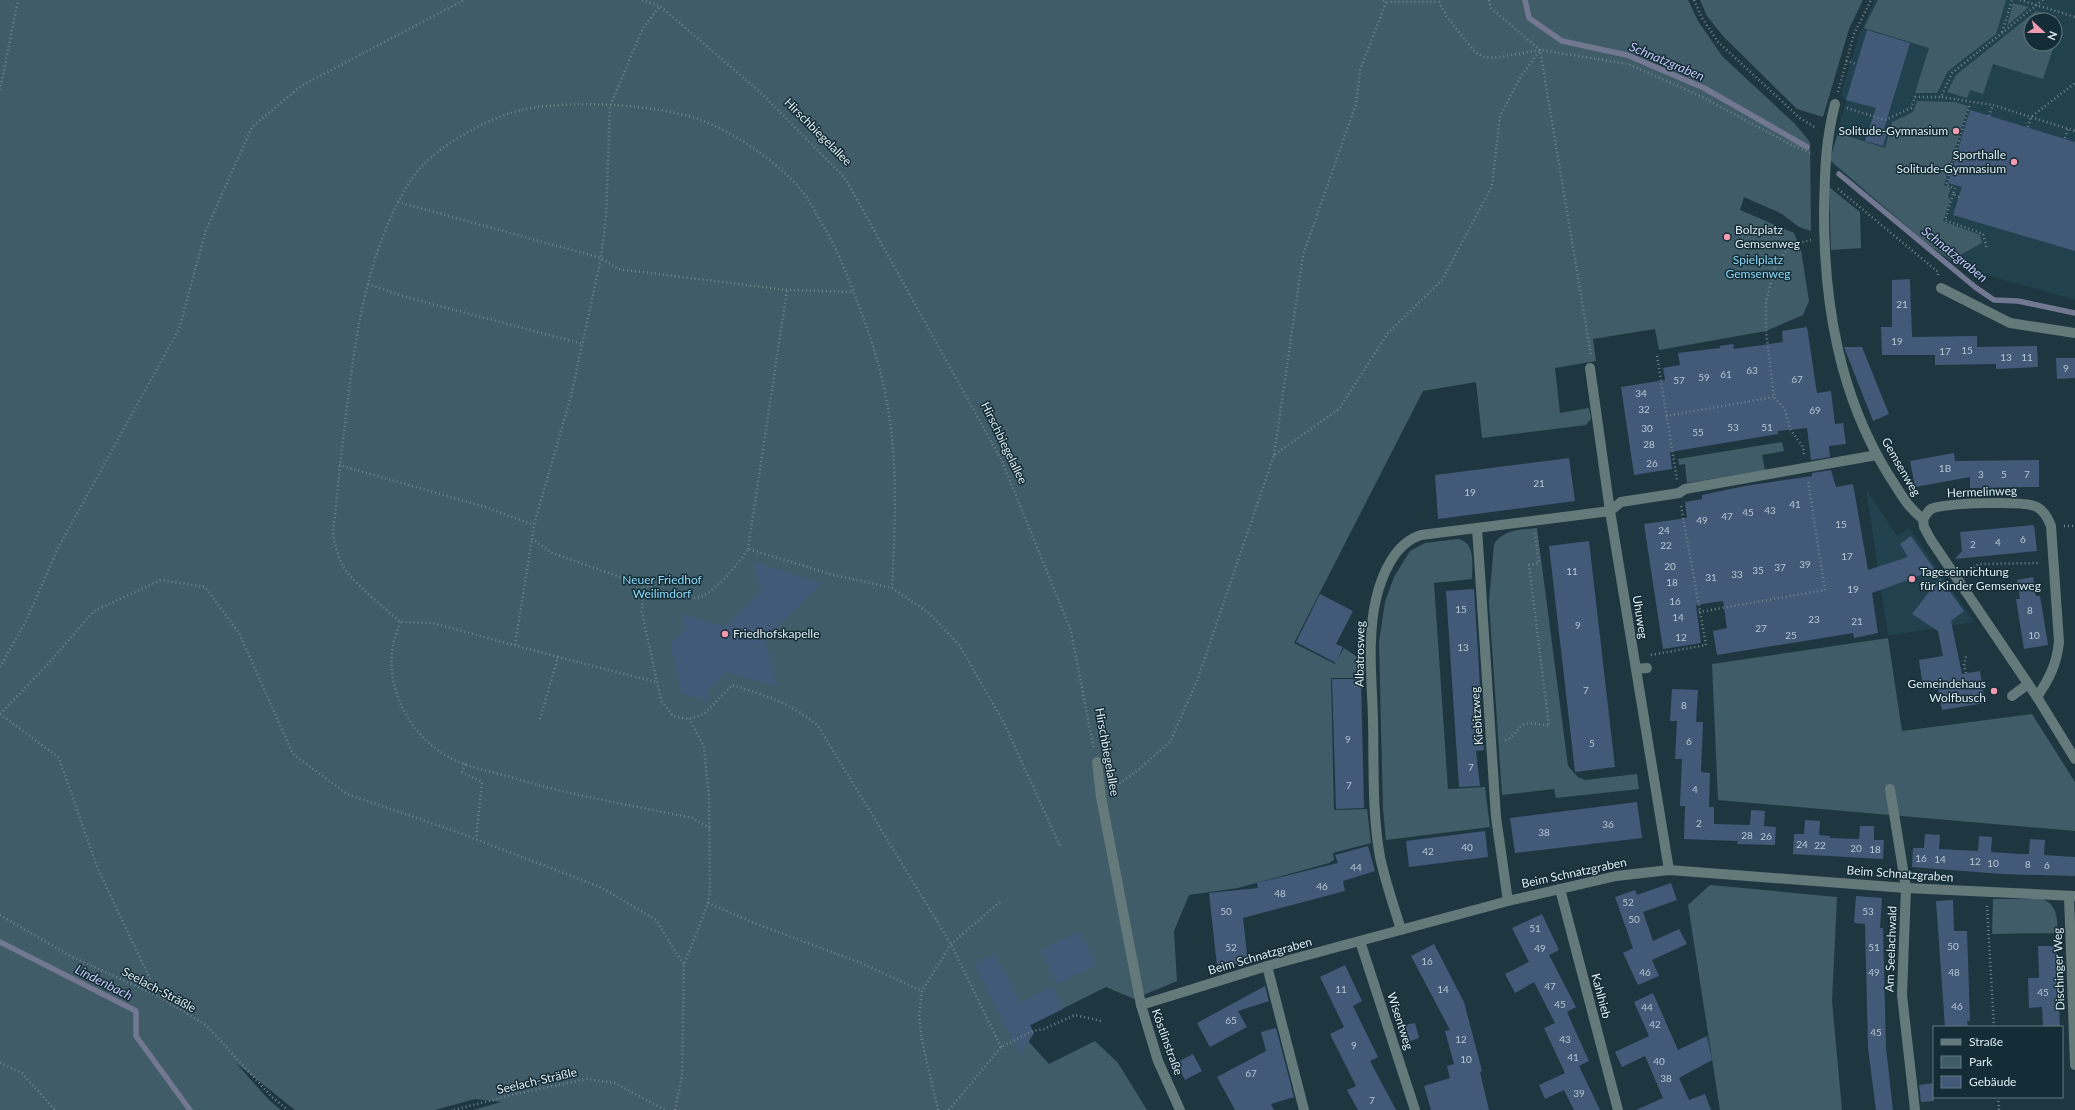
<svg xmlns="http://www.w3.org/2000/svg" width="2075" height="1110" font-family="Lato,sans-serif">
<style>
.built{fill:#21414e;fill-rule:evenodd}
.green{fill:#405c68}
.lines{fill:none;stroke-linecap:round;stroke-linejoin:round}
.stream{stroke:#727891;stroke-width:5.5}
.building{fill:#425a78}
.path{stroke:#71848d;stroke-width:2.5;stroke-dasharray:1 3;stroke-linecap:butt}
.minor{stroke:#647a7a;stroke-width:10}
.poi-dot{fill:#f29aaf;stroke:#142c35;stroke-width:1.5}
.labels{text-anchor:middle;stroke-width:3;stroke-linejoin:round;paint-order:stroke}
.number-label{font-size:10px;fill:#b6c7d3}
.poi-label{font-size:12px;fill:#ddebf1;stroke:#142c35;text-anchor:end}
.street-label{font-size:12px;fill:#ddebf1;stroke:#142c35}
.park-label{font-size:12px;fill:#8dd9f9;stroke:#142c35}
.water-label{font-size:13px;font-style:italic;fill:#c3c7f8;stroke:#142c35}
</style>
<rect width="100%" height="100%" fill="#1e3640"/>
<g class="built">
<path d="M1875,0h200v300l-117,-33 -32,-23 -97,-83 17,-60 -5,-7 18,-59zM2031,20h24v24h-24z"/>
<polygon points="1866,489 1897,536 1909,528 1974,622 1888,636"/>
</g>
<g class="green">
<polygon points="0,0 1688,0 1698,21 1722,56 1795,124 1810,142 1811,231 1799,227 1782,214 1744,197 1740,210 1794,233 1801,250 1809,301 1803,315 1766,331 1659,350 1655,329 1593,339 1596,361 1555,368 1560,413 1589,408 1591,419 1586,425 1482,438 1476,382 1423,391 1294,643 1335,664 1344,648 1365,662 1365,678 1331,678 1334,810 1367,809 1371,843 1333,853 1334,860 1329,863 1238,888 1189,895 1174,931 1177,981 1134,999 1106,987 1022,1029 1029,1042 1049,1064 1095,1041 1118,1063 1147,1110 473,1110 501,1102 475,1099 435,1110 295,1110 236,1063 269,1100 281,1110 0,1110"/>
<polygon points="1700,0 1863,0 1849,29 1823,117 1797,109 1723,36 1707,16"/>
<polygon points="1878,0 2006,0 1996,34 1948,71 1937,93 1915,93 1929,48 1864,28"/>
<polygon points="2013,3 2029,7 2007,26"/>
<polygon points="2036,11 2056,16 2055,20 2031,20 2031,44 2047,44 2054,46 2043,79 1993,64 1983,94 1970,90 1967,98 1947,92 1956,75"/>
<polygon points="1917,101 1955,102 1968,106 1944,185 1951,188 1948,196 1950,200 1943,221 1980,235 1982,243 1951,260 1926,243 1830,160 1838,133 1885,148 1892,122 1913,112"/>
<polygon points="1829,187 1860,212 1861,248 1831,250"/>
<polygon points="1782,442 1784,451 1762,455 1765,470 1687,483 1685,464 1679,465 1678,459"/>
<path d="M1537,528l31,238 10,11 7,3 52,-6 2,15 -83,9 -2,-9 -52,6 -13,-193 5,-58c10,-15 26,-14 43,-16z"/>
<path d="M1458,539c18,4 14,25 14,40l-38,4 14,206 37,-2 5,40 -104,13 -3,-31 -4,-167 6,-40 9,-25 16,-26 15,-8z"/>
<polygon points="1888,638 1902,731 2032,714 2075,782 2075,831 1718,800 1712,664"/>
<polygon points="1710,885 1837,897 1832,1001 1842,1110 1720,1110 1688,905"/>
<path d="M1993,899h49c16,6 15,19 16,34l-66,1z"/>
</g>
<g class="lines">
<g class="stream">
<polyline points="1525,0 1529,18 1562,41 1627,55 1704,88 1807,147"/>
<polyline points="1839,174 1975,287 1994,300 2018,301 2075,313"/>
<polyline points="0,942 136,1011 136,1036 190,1110"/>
</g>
</g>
<g class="building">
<polygon points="1867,30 1910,43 1884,129 1888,130 1883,146 1865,141 1876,108 1846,100"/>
<polygon points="1970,110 2075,142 2075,251 1953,215 1962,187 1948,183"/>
<polygon points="1910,279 1912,337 1977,336 1977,347 2037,346 2038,367 1996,369 1996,364 1935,365 1935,355 1882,355 1881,327 1892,327 1892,280"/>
<polygon points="1807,327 1817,393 1831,391 1835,424 1843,423 1846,444 1829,446 1830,457 1811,460 1807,428 1778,431 1778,434 1670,452 1672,469 1634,475 1621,387 1665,380 1663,368 1680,365 1678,353 1720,348 1720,346 1733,344 1734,349 1783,342 1782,331"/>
<polygon points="1844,347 1862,347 1889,414 1873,421"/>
<polygon points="2056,358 2075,358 2075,378 2057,379"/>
<polygon points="1954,453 1955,461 2039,460 2039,487 1970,488 1970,477 1915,487 1910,461"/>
<polygon points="1569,458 1575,501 1438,519 1435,475"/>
<polygon points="1831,470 1836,487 1853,484 1868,570 1908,557 1900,544 1911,536 1935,570 1872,593 1878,633 1854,638 1853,633 1717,655 1713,631 1727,628 1723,601 1696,605 1701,643 1663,649 1644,524 1687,518 1685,502 1702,499 1702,495 1745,486 1812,476 1812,473"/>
<polygon points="2034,525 2037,551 1955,559 1962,551 1960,532"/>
<polygon points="1589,541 1615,767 1575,772 1549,546"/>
<polygon points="753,562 822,583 765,639 777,687 726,672 707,691 710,702 682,693 670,644 685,630 682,614 725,627 761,592"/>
<polygon points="2033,577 2036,596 2040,596 2048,645 2024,649 2016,599 2020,599 2017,580"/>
<polygon points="1940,578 1964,611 1951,621 1962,674 1980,671 1985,703 1942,710 1937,684 1923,687 1919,660 1943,656 1938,631 1912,614"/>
<polygon points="1474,589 1484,750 1476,751 1480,786 1459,787 1446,591"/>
<polygon points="1320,594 1353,611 1336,644 1343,647 1336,663 1296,642"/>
<polygon points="1332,679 1361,679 1364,808 1336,809"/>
<polygon points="1672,689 1698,690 1696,722 1703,722 1701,772 1710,773 1709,807 1714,807 1714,824 1750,825 1751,810 1765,811 1764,826 1776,827 1775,845 1737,844 1738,841 1684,839 1685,806 1680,806 1682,759 1675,759 1677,721 1670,721"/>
<polygon points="1637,802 1642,838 1515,853 1510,818"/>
<polygon points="1805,820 1820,821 1819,835 1830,836 1830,838 1859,839 1860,826 1874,826 1874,840 1884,840 1883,859 1793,854 1794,834 1804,834"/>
<polygon points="1485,831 1488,857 1409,867 1406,841"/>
<polygon points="1925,834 1940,835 1939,849 1978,851 1979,836 1992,837 1991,852 2019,854 2029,854 2030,839 2045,840 2044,855 2075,857 2075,876 2002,874 1912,867 1913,848 1924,848"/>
<polygon points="1368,846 1375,871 1343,881 1345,891 1243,918 1248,963 1217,966 1209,893 1258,888 1257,883 1338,863 1335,855"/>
<polygon points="1671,883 1677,900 1643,912 1653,941 1679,929 1687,944 1652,960 1659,976 1638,985 1623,953 1633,948 1615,897 1635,890 1637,895"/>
<polygon points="1856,896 1882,898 1880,928 1883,928 1886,1048 1893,1110 1876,1110 1868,1048 1865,924 1854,923"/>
<polygon points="1953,900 1954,931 1967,931 1970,1021 1967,1021 1968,1027 1945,1027 1936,901"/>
<polygon points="1542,914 1559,950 1549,955 1576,1007 1567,1012 1589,1061 1579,1066 1600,1110 1574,1110 1564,1090 1545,1099 1539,1085 1565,1073 1544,1028 1555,1023 1534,982 1515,993 1505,974 1529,962 1512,928"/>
<polygon points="1080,932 1096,965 1057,984 1041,950"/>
<polygon points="1434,944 1464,1002 1482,1071 1480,1072 1489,1110 1431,1110 1424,1086 1450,1078 1447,1066 1454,1064 1445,1031 1450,1030 1411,956"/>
<polygon points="2038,946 2056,946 2060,1027 2043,1027 2042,1007 2029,1008 2028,978 2039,978"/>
<polygon points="995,954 1020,1003 1052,986 1063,1009 1030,1025 1034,1033 1020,1055 974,964"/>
<polygon points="1345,965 1362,1001 1353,1006 1378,1057 1370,1061 1396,1110 1358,1110 1347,1090 1356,1086 1330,1034 1344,1027 1320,977"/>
<polygon points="1265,986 1269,1001 1238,1011 1247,1027 1210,1047 1197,1023"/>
<polygon points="1653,993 1678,1050 1707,1036 1712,1060 1679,1078 1689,1100 1705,1094 1711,1110 1636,1110 1663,1098 1645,1056 1622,1067 1615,1052 1649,1036 1634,1002"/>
<polygon points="1415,1023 1419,1038 1405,1043 1400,1026"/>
<polygon points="1276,1028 1294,1097 1271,1104 1274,1110 1235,1110 1217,1077 1266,1051 1261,1032"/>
<polygon points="1193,1054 1202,1071 1185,1080 1176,1063"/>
<polygon points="1934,1083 1934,1101 1921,1102 1919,1085"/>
</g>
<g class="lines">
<g class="path">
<polyline points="642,0 660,6 760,92 845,178 1002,461 1071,631 1094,750"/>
<polyline points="1383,0 1387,2 1439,2 1447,17 1475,52 1484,57 1494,58 1540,50 1628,64 1698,95 1792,145 1813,154"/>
<polyline points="1489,0 1491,8 1540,50 1591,355"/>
<polyline points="1694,0 1702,18 1718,42 1800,118 1816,128"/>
<polyline points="2020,0 2075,17"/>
<polyline points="2043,0 1952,73 1941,97 1993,105 2075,131"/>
<polyline points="2002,32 2012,0"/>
<polyline points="1846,61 1857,64"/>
<polyline points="0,90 18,0"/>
<polyline points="1838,92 1854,34 1871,0"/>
<polyline points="1847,108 1885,120 1911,108 1915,97 1941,97"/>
<polyline points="1989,116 1993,105"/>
<polyline points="2028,127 2031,117 2075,83"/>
<polyline points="2065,138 2068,128"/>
<polyline points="1838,189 1932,267 1938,272 1938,275"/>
<polyline points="1953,194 1945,220 1983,234 1987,249"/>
<polyline points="1959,197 1953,194 1955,188 1946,185 1970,103"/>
<polyline points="398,202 601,258 618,269 787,290 854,292"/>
<polyline points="368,284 402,296 583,344"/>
<polyline points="1657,356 1677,480"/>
<polyline points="1666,416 1774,397"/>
<polyline points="1804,454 1803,447 1790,429 1785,410 1774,397 1766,331 1766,302 1775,266 1786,251 1799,243 1811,240"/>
<polyline points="1274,455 1303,255 1356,104 1360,70 1387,0"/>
<polyline points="339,465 485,507 534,525"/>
<polyline points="2064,526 2075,526"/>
<polyline points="748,549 787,290"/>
<polyline points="1967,572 1979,564 2039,563"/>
<polyline points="643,585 552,553 532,539 534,525 571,396 601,258 606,216 610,106 643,28 660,6"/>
<polyline points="1699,612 1825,590 1808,481"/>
<path d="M400,622c-3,10 -7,20 -8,29 -5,45 24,93 65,110 21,9 45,13 67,20 55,16 112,25 168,37l18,10"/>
<polyline points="515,645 532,539"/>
<polyline points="1651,655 1706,645 1681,506"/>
<path d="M558,657l-126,-34 -32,-1c-13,-12 -51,-43 -57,-56 -4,-7 -7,-18 -9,-26 -2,-10 1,-23 2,-33 3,-34 7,-67 11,-100 9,-77 22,-164 66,-230 21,-30 77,-61 113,-68 46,-9 128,-5 172,10 36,13 80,43 104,72 6,7 10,15 14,23 12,19 22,38 30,59 18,44 34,88 42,135 10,59 7,120 4,180"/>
<polyline points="0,667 26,621 59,546 179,329 206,230 252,127 301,86 464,0"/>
<polyline points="1966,673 1964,666 1966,656"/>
<polyline points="0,714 47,665 94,611 161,580 205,587 239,633 293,754 347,794 457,832 600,887 656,920 684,965"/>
<polyline points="0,714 59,758 97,867 158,996"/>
<polyline points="540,719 558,657 656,682"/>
<path d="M1505,740c10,-2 11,-12 20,-16 7,-2 16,1 24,2l-20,-161 10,-2 -4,-30"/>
<polyline points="465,764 462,772 482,782 476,839"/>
<polyline points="1113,788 1138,770 1170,742 1197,681 1274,455 1339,409 1388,333 1442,280 1492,186 1500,116 1520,78 1540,50"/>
<polyline points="708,903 754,923 861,963 922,991"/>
<polyline points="1987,906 1994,1027"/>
<polyline points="0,915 70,956 158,996 206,1025 272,1097 288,1110"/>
<path d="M1001,1047l-50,-103 -133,-218c-29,-24 -51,-30 -86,-41l-28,29 -15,5 -16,-3 -12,-16 -4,-18 -15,-70 1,-27c13,3 38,13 51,13 18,0 45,-35 54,-49l86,26 58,13 37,25 31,33 44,77 56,123"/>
<polyline points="0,1063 22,1073 55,1110"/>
<polyline points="1998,1097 1999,1110"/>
<polyline points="454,1110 520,1093 587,1079 615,1083 665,1110"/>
<polyline points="675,1110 682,1076 684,965 708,903 710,890 709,798 704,746 689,719"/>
<polyline points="938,1110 922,1041 919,1016 922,991 951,944 1000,902"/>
<polyline points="949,1110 1001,1047 1033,1031 1044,1029 1075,1015 1101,1021"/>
</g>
<g class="minor">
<path d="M1835,104c-10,40 -10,67 -11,108 0,92 15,182 64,262 12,18 18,32 35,45l1,8 7,13 106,157 38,62"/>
<polyline points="1941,288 2010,323 2075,333"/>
<polyline points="1590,368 1610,511 1669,870"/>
<polyline points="1610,511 1621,502 1679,493 1685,489 1877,455"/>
<path d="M1923,519c3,-4 5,-8 8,-10 13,-6 94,-9 106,-2 7,4 11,11 14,19l8,116c-2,22 -10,37 -22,55"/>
<polyline points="1477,528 1496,817 1508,901"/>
<polyline points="1636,669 1647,668"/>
<polyline points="2012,696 2028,684"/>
<polyline points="1097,762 1101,797 1141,1005 1158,1061 1180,1110"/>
<polyline points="1890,789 1906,888 1902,995 1915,1110"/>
<polyline points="1560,889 1618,1110"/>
<polyline points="2069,896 2075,1065"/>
<path d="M1401,930c-7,-24 -16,-49 -21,-73 -8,-44 -6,-92 -7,-137 -1,-39 -6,-82 3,-121 6,-25 19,-56 45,-64l189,-24"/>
<polyline points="1360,941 1415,1110"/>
<polyline points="1267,966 1304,1110"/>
<polyline points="1141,1005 1267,966 1508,901 1616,876 1669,870 1906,888 2075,896"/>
</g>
</g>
<g class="poi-dot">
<circle cx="1956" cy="131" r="4"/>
<circle cx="2014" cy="162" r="4"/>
<circle cx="1727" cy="237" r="4"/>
<circle cx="1912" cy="579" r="4"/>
<circle cx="725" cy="634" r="4"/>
<circle cx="1994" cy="691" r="4"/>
</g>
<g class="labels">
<g class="number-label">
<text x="1902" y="308">21</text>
<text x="1897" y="345">19</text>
<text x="1967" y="354">15</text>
<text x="1945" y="355">17</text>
<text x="2006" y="361">13</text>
<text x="2027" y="361">11</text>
<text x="2066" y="372">9</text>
<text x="1752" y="374">63</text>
<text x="1726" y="378">61</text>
<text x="1704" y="381">59</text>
<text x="1797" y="383">67</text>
<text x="1679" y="384">57</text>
<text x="1641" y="397">34</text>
<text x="1644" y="413">32</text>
<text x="1815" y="414">69</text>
<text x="1733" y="431">53</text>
<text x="1767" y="431">51</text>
<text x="1647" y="432">30</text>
<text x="1698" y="436">55</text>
<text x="1649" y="448">28</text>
<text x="1652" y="467">26</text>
<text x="1945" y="472">1B</text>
<text x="1981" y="478">3</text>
<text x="2004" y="478">5</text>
<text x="2027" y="478">7</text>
<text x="1539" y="487">21</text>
<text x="1470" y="496">19</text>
<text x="1795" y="508">41</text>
<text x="1770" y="514">43</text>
<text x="1748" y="516">45</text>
<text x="1727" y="520">47</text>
<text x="1702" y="524">49</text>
<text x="1841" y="528">15</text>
<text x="1664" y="534">24</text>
<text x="2023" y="543">6</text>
<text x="1998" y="546">4</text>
<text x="1973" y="548">2</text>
<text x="1666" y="549">22</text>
<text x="1847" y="560">17</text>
<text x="1805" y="568">39</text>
<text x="1670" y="570">20</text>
<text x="1780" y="571">37</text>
<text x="1758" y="574">35</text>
<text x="1572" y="575">11</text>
<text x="1737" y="578">33</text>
<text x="1711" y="581">31</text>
<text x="1672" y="586">18</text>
<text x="1853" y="593">19</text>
<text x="1675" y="605">16</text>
<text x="1461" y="613">15</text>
<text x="2030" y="614">8</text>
<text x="1678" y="621">14</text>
<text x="1814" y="623">23</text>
<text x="1857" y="625">21</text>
<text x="1578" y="629">9</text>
<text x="1761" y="632">27</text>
<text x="1791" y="639">25</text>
<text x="2034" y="639">10</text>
<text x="1681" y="641">12</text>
<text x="1463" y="651">13</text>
<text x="1586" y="694">7</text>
<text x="1684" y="709">8</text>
<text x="1348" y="743">9</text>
<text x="1689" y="745">6</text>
<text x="1592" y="747">5</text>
<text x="1471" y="771">7</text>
<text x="1349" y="789">7</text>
<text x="1695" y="793">4</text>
<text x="1699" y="827">2</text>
<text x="1608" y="828">36</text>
<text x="1544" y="836">38</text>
<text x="1747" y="839">28</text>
<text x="1766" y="840">26</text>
<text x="1802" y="848">24</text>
<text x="1820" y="849">22</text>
<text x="1467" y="851">40</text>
<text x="1856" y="852">20</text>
<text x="1875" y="853">18</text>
<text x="1428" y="855">42</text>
<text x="1921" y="862">16</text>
<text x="1940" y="863">14</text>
<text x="1975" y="865">12</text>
<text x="1993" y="867">10</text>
<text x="2028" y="868">8</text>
<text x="2047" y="869">6</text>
<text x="1356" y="871">44</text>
<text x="1322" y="890">46</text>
<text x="1280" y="897">48</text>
<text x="1628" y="906">52</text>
<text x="1226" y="915">50</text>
<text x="1868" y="915">53</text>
<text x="1634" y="923">50</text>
<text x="1535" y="932">51</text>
<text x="1953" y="950">50</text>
<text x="1231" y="951">52</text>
<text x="1874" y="951">51</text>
<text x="1540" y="952">49</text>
<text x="1427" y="965">16</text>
<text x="1645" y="976">46</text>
<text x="1874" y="976">49</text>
<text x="1954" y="976">48</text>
<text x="1550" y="990">47</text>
<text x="1341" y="993">11</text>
<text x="1443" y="993">14</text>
<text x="2043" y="996">45</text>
<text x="1560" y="1008">45</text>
<text x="1957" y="1010">46</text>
<text x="1647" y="1011">44</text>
<text x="1231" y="1024">65</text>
<text x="1655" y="1028">42</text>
<text x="1876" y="1036">45</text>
<text x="1461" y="1043">12</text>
<text x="1565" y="1043">43</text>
<text x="1354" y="1049">9</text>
<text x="1573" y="1061">41</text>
<text x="1466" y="1063">10</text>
<text x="1659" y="1065">40</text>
<text x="1251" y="1077">67</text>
<text x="1666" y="1082">38</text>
<text x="1579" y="1097">39</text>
<text x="1372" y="1104">7</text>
</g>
<g class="poi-label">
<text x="1948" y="135">Solitude-Gymnasium</text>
<text x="2006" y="159">Sporthalle<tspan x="2006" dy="14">Solitude-Gymnasium</tspan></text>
<text x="1735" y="234" text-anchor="start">Bolzplatz<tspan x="1735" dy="14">Gemsenweg</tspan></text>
<text x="1920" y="576" text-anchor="start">Tageseinrichtung<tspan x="1920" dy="14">für Kinder Gemsenweg</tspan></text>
<text x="733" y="638" text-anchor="start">Friedhofskapelle</text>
<text x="1986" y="688">Gemeindehaus<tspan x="1986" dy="14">Wolfbusch</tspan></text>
</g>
<g class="street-label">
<text transform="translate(818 132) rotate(45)" y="4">Hirschbiegelallee</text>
<text transform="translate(1004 443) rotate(64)" y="4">Hirschbiegelallee</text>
<text transform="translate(1901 467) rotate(60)" y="4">Gemsenweg</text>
<text transform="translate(1982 492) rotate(-2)" y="4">Hermelinweg</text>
<text transform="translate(1640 617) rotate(81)" y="4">Uhuweg</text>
<text transform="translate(1360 654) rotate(-89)" y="4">Albatrosweg</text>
<text transform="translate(1477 716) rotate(-94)" y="4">Kiebitzweg</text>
<text transform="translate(1107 752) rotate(80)" y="4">Hirschbiegelallee</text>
<text transform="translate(1574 873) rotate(-12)" y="4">Beim Schnatzgraben</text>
<text transform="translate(1900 874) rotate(4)" y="4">Beim Schnatzgraben</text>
<text transform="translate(1891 949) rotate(-88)" y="4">Am Seelachwald</text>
<text transform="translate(1260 956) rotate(-16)" y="4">Beim Schnatzgraben</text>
<text transform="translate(2059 969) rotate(-92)" y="4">Dischinger Weg</text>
<text transform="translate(159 990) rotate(28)" y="4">Seelach-Sträßle</text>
<text transform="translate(1601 996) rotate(75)" y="4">Kahlhieb</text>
<text transform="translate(1400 1021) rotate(72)" y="4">Wisentweg</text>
<text transform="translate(1167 1042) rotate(70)" y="4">Köstlinstraße</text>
<text transform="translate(537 1081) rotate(-13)" y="4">Seelach-Sträßle</text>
</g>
<g class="park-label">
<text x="1758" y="264">Spielplatz<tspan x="1758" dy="14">Gemsenweg</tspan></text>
<text x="662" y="584">Neuer Friedhof<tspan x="662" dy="14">Weilimdorf</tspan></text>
</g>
<g class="water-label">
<text transform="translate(1667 61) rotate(23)" y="5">Schnatzgraben</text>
<text transform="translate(1955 254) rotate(39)" y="5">Schnatzgraben</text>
<text transform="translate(104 982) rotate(27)" y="5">Lindenbach</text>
</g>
</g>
<rect x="1933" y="1026" width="130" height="72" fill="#142c35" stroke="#647880"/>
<rect x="1941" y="1039" width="20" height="6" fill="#647a7a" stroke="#647880"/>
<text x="1969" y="1046" font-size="12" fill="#ddebf1">Straße</text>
<rect x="1941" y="1056" width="20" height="12" fill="#405c68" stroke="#647880"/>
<text x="1969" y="1066" font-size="12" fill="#ddebf1">Park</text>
<rect x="1941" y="1076" width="20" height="12" fill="#425a78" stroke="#647880"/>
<text x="1969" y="1086" font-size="12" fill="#ddebf1">Gebäude</text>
<g transform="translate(2043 32) rotate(112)"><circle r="19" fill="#142c35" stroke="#647880"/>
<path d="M0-3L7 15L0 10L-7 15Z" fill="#f29aaf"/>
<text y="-6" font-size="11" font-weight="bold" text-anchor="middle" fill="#ddebf1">N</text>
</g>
</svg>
